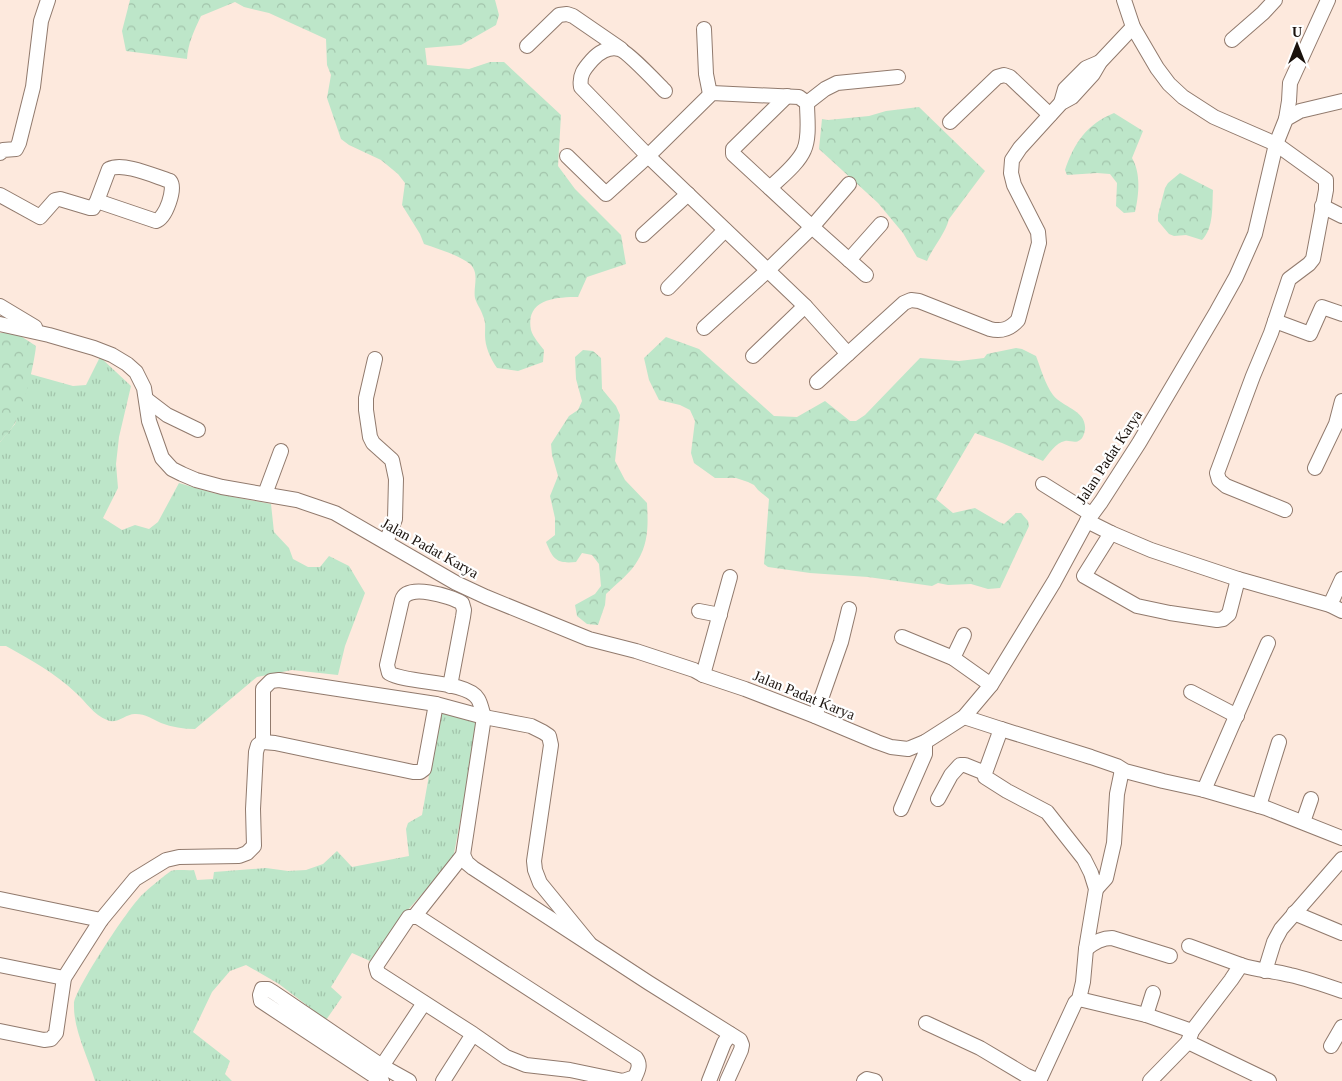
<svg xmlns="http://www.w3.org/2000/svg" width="1342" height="1081" font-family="'Times New Roman',serif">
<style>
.grass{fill:url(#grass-tufts)}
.forest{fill:url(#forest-crowns)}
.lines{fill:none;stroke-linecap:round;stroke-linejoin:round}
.minor-casing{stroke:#917a6d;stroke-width:16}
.minor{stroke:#fff;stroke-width:14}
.labels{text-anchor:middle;stroke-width:4.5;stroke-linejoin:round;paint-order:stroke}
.street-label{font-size:15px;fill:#1a120d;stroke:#fff}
</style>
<defs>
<pattern id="grass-tufts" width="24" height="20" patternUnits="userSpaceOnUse" patternTransform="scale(1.25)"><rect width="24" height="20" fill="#bde6c9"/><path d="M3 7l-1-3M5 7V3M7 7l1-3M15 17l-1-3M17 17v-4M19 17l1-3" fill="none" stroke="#a2c4ab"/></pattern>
<pattern id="forest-crowns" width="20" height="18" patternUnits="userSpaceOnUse" patternTransform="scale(1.25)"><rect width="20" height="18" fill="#bde6c9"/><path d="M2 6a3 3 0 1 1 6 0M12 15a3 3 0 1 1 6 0" fill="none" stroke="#a2c4ab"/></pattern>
</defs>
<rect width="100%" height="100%" fill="#fde9dd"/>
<g class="grass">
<path d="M100,357l31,29 -12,51 -3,27 2,24 -15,30 19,12 13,-5 14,4 9,-7 21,-39 34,10 58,11 3,28 15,16 4,11 15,8h12l9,-11 20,10 16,27 -20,53 -7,29 -46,-5 -35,7 -62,52c-12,0 -23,-2 -34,-6 -8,-4 -16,-9 -25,-9 -10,-1 -19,11 -29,6 -13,-5 -21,-18 -31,-27 -21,-20 -45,-33 -70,-47h-6v-204l15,-18 15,-50 43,12 13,-1z"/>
<path d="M440,713l31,5 5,4 -7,51 -16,86 -54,61 -29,41 -18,-8 -21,34 11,10 -16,23 -47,-36 -33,-19 -16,6 -18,21 -19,40 37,29 -5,13 7,7h-137c-7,-24 -22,-52 -21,-77 0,-14 55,-97 68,-109 5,-5 24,-21 29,-24 6,-2 17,0 23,-1l3,10 16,-1 1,-7 52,-4 22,3 18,-1 17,-6 14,-13 15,16 57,-11 -3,-27 2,-6 14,-8z"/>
</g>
<g class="forest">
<path d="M130,0h365l4,15 -3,10 -35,20 -36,3 2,17 42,4 21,-7h14l57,53 -3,51 17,23 46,46 5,29 -39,13 -9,20c-22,0 -53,2 -47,33 2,7 9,15 13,20l-1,12 -25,9 -21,-3c-7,-10 -12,-22 -12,-33 0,-7 1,-13 -2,-19 -2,-7 -6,-11 -8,-18 -2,-11 5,-25 -5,-34 -11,-9 -32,-15 -46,-20l-4,-10 -18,-29 3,-22 -7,-9 -17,-14 -32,-15 -8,-6 -14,-41 4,-23 -4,-10 -1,-26 -57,-26 -25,-6 -9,-5 -34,14c-7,15 -13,27 -14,43l-61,-8 -4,-20z"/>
<path d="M919,107l66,64 -36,48c-4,15 -16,28 -22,42l-10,-4 -14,-24 -25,-30 -59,-54 3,-30 6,1 41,-4 17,-5z"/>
<path d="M1114,113l29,18 -11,27c9,15 7,37 3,54l-11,1 -8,-7 1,-23 -7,-9 -13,-1 -30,2 -2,-5c9,-27 22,-46 49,-57z"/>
<path d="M1180,173l33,17c-1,16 1,38 -11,50l-16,-5 -12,1 -5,-2 -11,-13v-6l7,-27 3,-5z"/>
<path d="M0,333h16l20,13c-2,20 -12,60 -21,77 -4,7 -10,13 -15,19z"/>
<path d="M666,337l33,12 75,67 23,1 28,-16 25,20h6l9,-6 55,-57 39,3 17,-2 8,-1 3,-4 29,-6 6,1 14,7c5,13 9,28 17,39 10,13 34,15 32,35 -1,4 -2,8 -5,10 -5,4 -10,0 -15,1 -9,1 -17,14 -22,20l-41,-18 -27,-10 -39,66 17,14 22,-5 24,14 5,2 12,-11h5l7,8 1,5 -29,62 -12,1 -17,-5 -23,1 -10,-2 -6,3 -64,-9 -58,-4 -42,-6 -4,-3 5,-65 -11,-9 -4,-5 -6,-3 -12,-4h-21l-21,-15 -3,-10 4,-32 -5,-11 -10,-5 -21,-5 -10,-20 -5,-22z"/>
<path d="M583,350l10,1 8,7 1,31 14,17 4,9 -5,46 10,19 22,23c1,20 2,39 -9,57 -7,13 -22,24 -32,34l-1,11 -7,20 -11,-1 -10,-8 -2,-11 20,-11 6,-8 -2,-22 -7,-9 -10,-2 -6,9c-20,2 -23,-3 -30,-20l9,-7v-17l-5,-22 8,-20 -6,-21 -1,-11 18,-28 9,-6 4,-9 -6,-22 -1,-22z"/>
</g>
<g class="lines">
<defs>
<g id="minor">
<polyline points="1124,0 1133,27 1157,68 1169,84 1183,97 1214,117 1276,144 1326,180 1326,190 1313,259 1309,264 1289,279 1271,333 1253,376 1217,473 1219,480 1226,486 1285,510"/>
<polyline points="704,29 706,74 710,94"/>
<polyline points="1232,40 1263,13 1275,0"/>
<polyline points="527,46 559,15 567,14 573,16 621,49"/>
<path d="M665,91c-8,-8 -38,-40 -46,-42 -10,-3 -21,4 -27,11 -8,9 -13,15 -11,27l67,69 157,150 43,48"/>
<polyline points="787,96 735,147 733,149 733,154 812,227 866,275"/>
<polyline points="807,103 825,89 837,83 898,77"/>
<polyline points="1061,103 1065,89 1086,68 1100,62"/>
<polyline points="1286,119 1289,101 1290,83 1328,0"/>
<polyline points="950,122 997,77 1004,75 1010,77 1050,115"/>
<polyline points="0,153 3,150 16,149 19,143 33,87 41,21 48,0"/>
<path d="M567,156l39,38 42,-38 64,-63 87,4 8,6c0,14 3,34 -3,47 -6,14 -23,27 -34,38"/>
<path d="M0,195l40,22 15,-17 5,-1 30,9h3l4,-7 12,-32c15,-7 45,7 61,12 6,7 -4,37 -14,40l-59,-20"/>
<polyline points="1322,206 1342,216"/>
<polyline points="643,235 688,194"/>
<polyline points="849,260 881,224"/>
<polyline points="668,288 725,230"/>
<polyline points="0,306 35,327"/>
<polyline points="1275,321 1310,334 1322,307 1342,314"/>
<polyline points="0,324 49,335 94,348 112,355 127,364 136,372 144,388 149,421 162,458 172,469 182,474 196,480 222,487 297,500 335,513 456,583 486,597 589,639 636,651 694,670 703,675 745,689 815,716 877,742 891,747 908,749 925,742 964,717 991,685 1054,582 1087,521 1101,502 1139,443 1217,311 1236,277 1255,234 1276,144 1286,119 1300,111 1342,101"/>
<polyline points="704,328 767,271 812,227 849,184"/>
<polyline points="753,356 805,306"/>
<polyline points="375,359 366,398 366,410 370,437 373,443 392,460 396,479 395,519 386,542"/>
<path d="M817,382l87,-79 7,-3 8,1 71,28c12,3 20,0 28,-9l21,-77 -1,-11 -24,-47 -3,-12 1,-13 8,-12 30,-33 11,-12 11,-6 21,-23 7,-12 33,-35"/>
<polyline points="146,399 167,415 198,430"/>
<polyline points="1315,468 1336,424 1342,401"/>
<polyline points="1043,484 1091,514"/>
<polyline points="265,494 281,451"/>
<polyline points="1087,521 1111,533 1084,576 1137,606 1170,613 1217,620 1223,619 1229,614 1238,579 1330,605 1342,611"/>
<polyline points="1111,533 1151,550 1238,579"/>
<polyline points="1330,605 1342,579"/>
<polyline points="699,611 720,615"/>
<polyline points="902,637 953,658 991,685"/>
<polyline points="953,658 964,635"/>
<polyline points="703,675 730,577"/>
<polyline points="1191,692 1237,716"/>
<polyline points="815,716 841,642 849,609"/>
<polyline points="964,717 1001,729 985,773 985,777 1007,791 1047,812 1084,859 1091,873 1096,889 1086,949 1083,982 1079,999 1075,1003 1039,1081"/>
<polyline points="1001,729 1091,757 1117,766 1125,771 1163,781 1204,790 1266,808 1342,838"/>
<polyline points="263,742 263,689 271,681 279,680 436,704 484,717 531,726 543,732 549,736 551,745 534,861 535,870 540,883 589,943"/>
<polyline points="1204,790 1268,643"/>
<polyline points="938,799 951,775 960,765 965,765 985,773"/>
<polyline points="1259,806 1279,742"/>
<polyline points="901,809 925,754 925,742"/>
<polyline points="1303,822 1311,799"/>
<polyline points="463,855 467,863 473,868 649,983 740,1040 742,1045 741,1050 727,1081"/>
<polyline points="1096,889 1106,878 1114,843 1117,794 1122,770"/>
<polyline points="0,899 101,920"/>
<polyline points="1294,913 1342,933"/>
<path d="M414,917l49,-62 21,-138c-2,-6 -3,-13 -6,-18 -11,-19 -71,-15 -89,-26l-2,-8 15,-65c5,-17 48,-4 60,3l2,7 -1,7 -13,69"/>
<polyline points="1189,946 1241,965"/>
<path d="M1086,949c7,-6 15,-11 26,-11l58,18"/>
<polyline points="0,965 64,978"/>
<polyline points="1265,971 1274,942 1281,929 1342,859"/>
<polyline points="1079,999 1146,1015 1192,1031"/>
<polyline points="1146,1015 1153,993"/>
<polyline points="926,1023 980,1048 1027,1076 1039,1081"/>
<polyline points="0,1031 44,1040 51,1039 56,1033 64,978 101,920 135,879 166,860 179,857 239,856 247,853 254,846 253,809 256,752 258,745 263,742 275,743 413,772 420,772 424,769 436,704"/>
<polyline points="1188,1042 1269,1081"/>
<polyline points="1331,1046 1342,1027"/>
<polyline points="382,1066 424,1003"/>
<polyline points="382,1081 261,1001 260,995 262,989 268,989 273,992 382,1066 409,1081"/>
<path d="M443,1081l30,-47 -95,-61 -2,-7 33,-49h9l218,141c5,7 2,12 -1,19l-12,4 -53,-11 -44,-5 -20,-8 -33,-23"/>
<polyline points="709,1081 724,1043 730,1034"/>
<polyline points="864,1081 867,1079 875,1081"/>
<path d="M1150,1081l38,-39 4,-11 39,-51 10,-15c17,6 31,5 49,10 18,4 35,10 52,16"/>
</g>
</defs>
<use href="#minor" class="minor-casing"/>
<use href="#minor" class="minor"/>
</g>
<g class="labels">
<g class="street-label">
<text transform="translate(1109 457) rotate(-57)" y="5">Jalan Padat Karya</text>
<text transform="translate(430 548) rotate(29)" y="5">Jalan Padat Karya</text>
<text transform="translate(804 695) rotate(22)" y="5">Jalan Padat Karya</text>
</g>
</g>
<g transform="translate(1297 45)" stroke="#ffffff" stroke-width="4" paint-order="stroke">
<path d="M0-4L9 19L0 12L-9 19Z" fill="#1a120d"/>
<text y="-8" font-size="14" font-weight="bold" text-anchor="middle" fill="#1a120d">U</text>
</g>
</svg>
